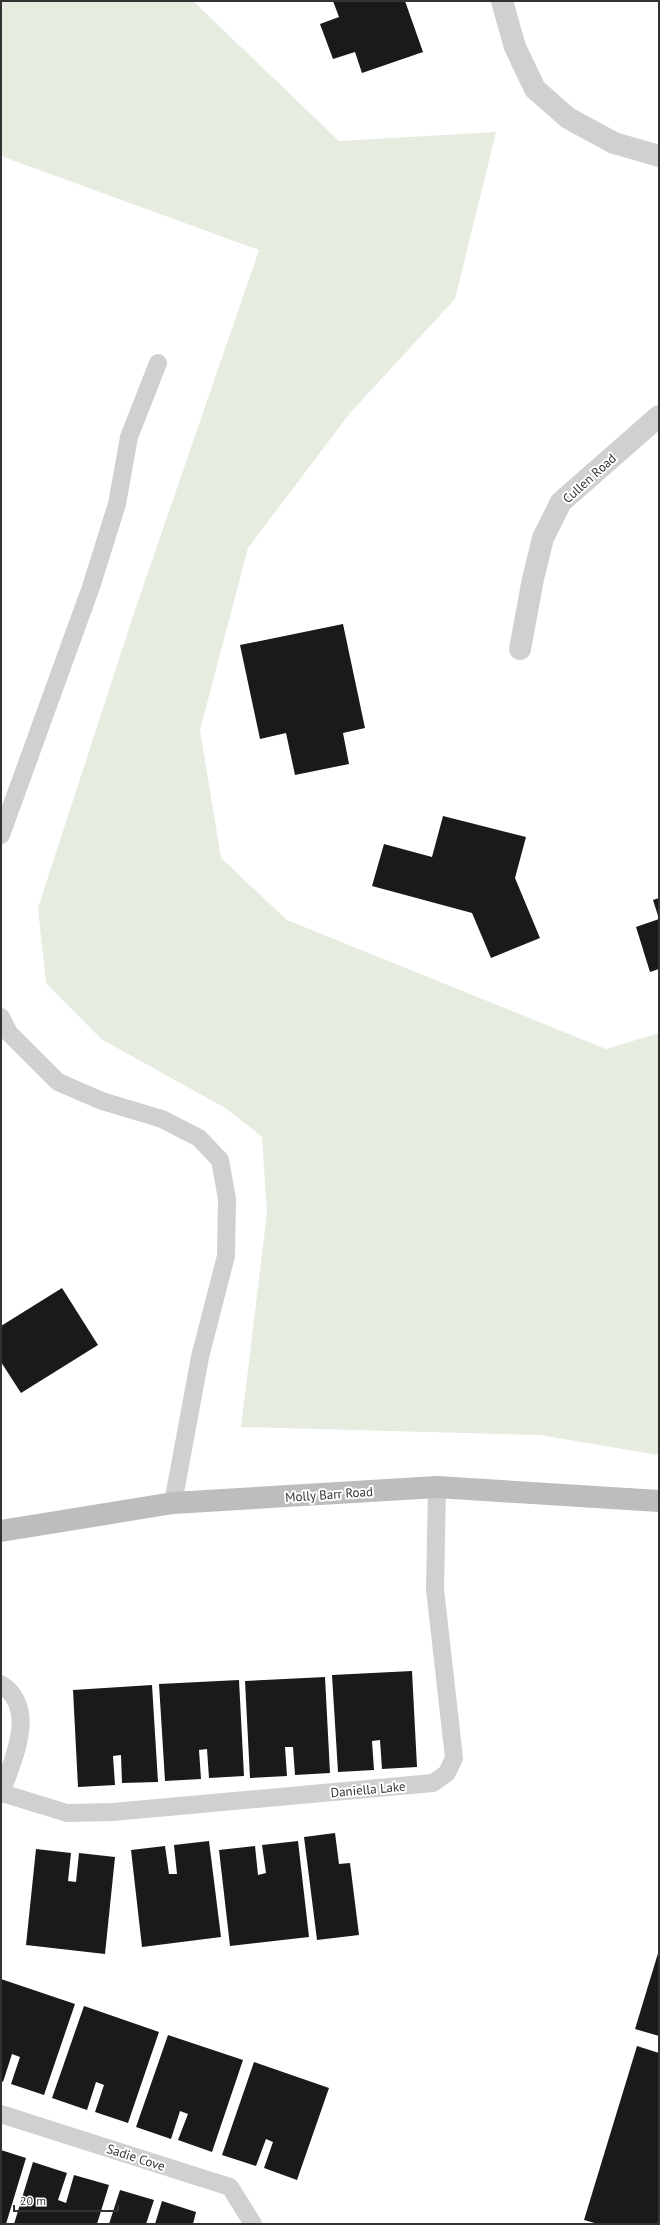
<svg xmlns="http://www.w3.org/2000/svg" width="660" height="2225" font-family="'PT Sans',sans-serif">
<style>
.green{fill:#e6ecdf}
.building{fill:#1a1a1a}
.lines{fill:none;stroke-linecap:round;stroke-linejoin:round}
.service{stroke:#d0d0d0;stroke-width:18}
.minor{stroke:#d0d0d0;stroke-width:22}
.secondary{stroke:#bdbdbd;stroke-width:22}
.labels{text-anchor:middle;stroke-width:4;stroke-linejoin:round;paint-order:stroke}
.street-label{font-size:13px;fill:#333;stroke:#fff}
</style>
<rect width="100%" height="100%" fill="#fff"/>
<polygon class="green" points="1,1 193,1 339,141 496,132 455,299 350,413 248,548 200,730 221,858 287,920 606,1049 659,1033 659,1455 540,1435 241,1427 267,1213 262,1137 227,1109 101,1039 46,983 38,908 134,613 259,250 1,156"/>
<g class="building">
<polygon points="333,1 405,1 423,52 362,73 355,52 333,59 320,24 339,17"/>
<polygon points="343,624 365,728 343,733 349,764 295,775 286,733 260,739 240,645"/>
<polygon points="443,816 526,837 515,878 540,938 491,958 472,913 372,886 384,844 432,857"/>
<polygon points="659,898 659,919 653,900"/>
<polygon points="659,919 659,969 650,972 636,927"/>
<polygon points="62,1288 98,1345 21,1393 1,1362 1,1326"/>
<polygon points="412,1671 417,1767 382,1769 380,1740 372,1741 374,1770 338,1772 332,1675"/>
<polygon points="325,1677 330,1773 295,1775 293,1747 285,1747 287,1776 250,1778 245,1681"/>
<polygon points="239,1680 244,1776 209,1778 207,1749 199,1750 201,1779 165,1781 159,1684"/>
<polygon points="152,1685 158,1782 122,1783 121,1755 113,1756 115,1785 78,1787 73,1690"/>
<polygon points="335,1833 339,1864 350,1863 359,1935 317,1940 304,1837"/>
<polygon points="209,1841 221,1937 142,1947 131,1850 165,1846 169,1874 177,1874 174,1845"/>
<polygon points="298,1841 309,1937 230,1946 219,1850 255,1846 258,1875 266,1873 262,1845"/>
<polygon points="36,1849 71,1853 68,1881 76,1882 79,1853 115,1857 105,1954 26,1945"/>
<polygon points="659,1950 659,2036 635,2029"/>
<polygon points="1,1979 75,2004 44,2095 11,2084 20,2057 12,2054 3,2082 1,2081"/>
<polygon points="84,2006 159,2032 128,2123 95,2112 104,2085 96,2082 87,2110 52,2098"/>
<polygon points="168,2035 243,2060 212,2152 178,2140 188,2114 180,2111 171,2139 136,2127"/>
<polygon points="637,2046 659,2053 659,2224 598,2224 584,2220"/>
<polygon points="254,2062 329,2088 297,2180 264,2168 273,2142 266,2139 256,2166 222,2155"/>
<polygon points="1,2150 26,2158 6,2224 1,2224"/>
<polygon points="33,2162 67,2173 58,2200 66,2203 74,2175 109,2185 97,2224 14,2224"/>
<polygon points="120,2190 154,2200 146,2224 109,2224"/>
<polygon points="162,2201 196,2212 193,2224 155,2224"/>
</g>
<g class="lines">
<g class="service">
<polyline points="1,835 91,587 117,504 129,437 158,363"/>
<polyline points="1,1017 9,1033 58,1082 102,1101 162,1119 199,1138 220,1160 227,1199 226,1256 200,1357 173,1503"/>
<path d="M1,1684c38,25 11,77 0,110"/>
<polyline points="2,1793 67,1813 113,1812 433,1783 447,1773 454,1758 435,1589 437,1487"/>
<polyline points="1,2114 230,2187 253,2224"/>
</g>
<g class="minor">
<polyline points="502,1 515,47 535,89 568,118 614,143 659,156"/>
<polyline points="520,649 533,579 543,538 561,502 659,416"/>
</g>
<polyline class="secondary" points="1,1531 173,1503 437,1487 659,1501"/>
</g>
<g class="labels">
<g class="street-label">
<text transform="translate(589 478) rotate(-42)" y="5">Cullen Road</text>
<text transform="translate(329 1494) rotate(-4)" y="5">Molly Barr Road</text>
<text transform="translate(368 1789) rotate(-5)" y="5">Daniella Lake</text>
<text transform="translate(136 2157) rotate(18)" y="5">Sadie Cove</text>
</g>
</g>
<rect width="660" height="2225" fill="none" stroke="#333333" stroke-width="4"/>
<path d="M14 2205v6h104v-6" fill="none" stroke="#333333" stroke-width="2"/>
<text x="20" y="2205" font-size="12" fill="#333333" stroke="#ffffff" stroke-width="3" paint-order="stroke">20 m</text>
</svg>
